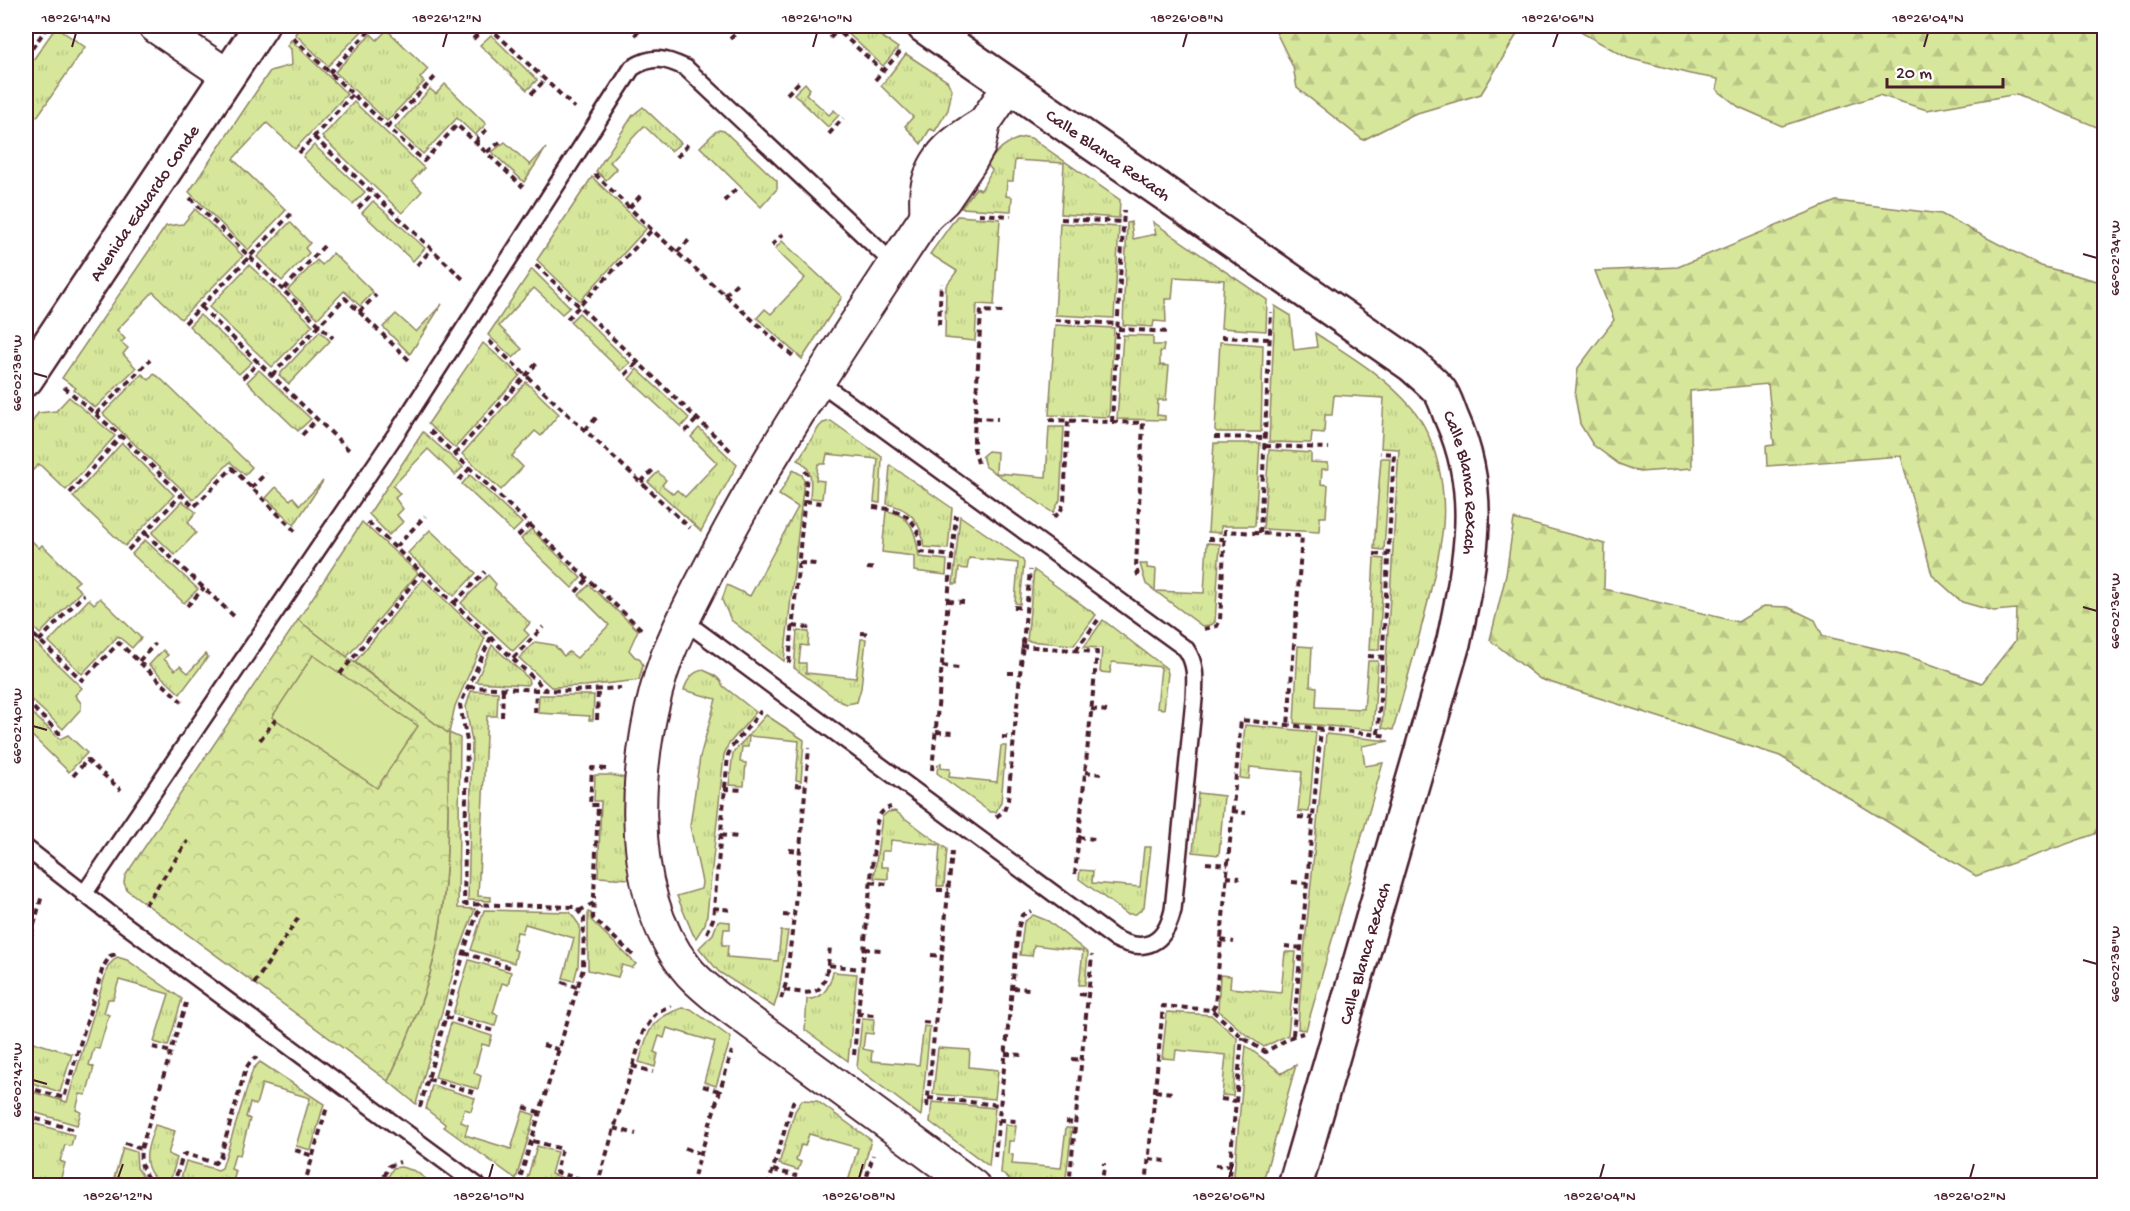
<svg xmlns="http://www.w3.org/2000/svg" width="2130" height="1211" font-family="'Gochi Hand',sans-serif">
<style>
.grass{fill:url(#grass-tufts);stroke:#908363;stroke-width:1.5}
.forest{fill:url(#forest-firs);stroke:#908363;stroke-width:1.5}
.park{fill:url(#park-crowns);stroke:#908363;stroke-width:1.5}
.garden{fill:#d6e79b;stroke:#908363;stroke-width:1.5}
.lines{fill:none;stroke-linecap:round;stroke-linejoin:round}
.lane-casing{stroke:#4a1f2b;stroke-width:20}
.street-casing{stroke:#4a1f2b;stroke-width:36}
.secondary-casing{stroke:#4a1f2b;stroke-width:38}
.path{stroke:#4a1f2b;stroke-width:4;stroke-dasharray:6 4.5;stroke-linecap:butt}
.lane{stroke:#fff;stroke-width:15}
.street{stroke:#fff;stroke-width:32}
.secondary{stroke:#fff;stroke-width:33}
.ticks{fill:none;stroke:#4a1f2b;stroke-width:2}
.labels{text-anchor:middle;stroke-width:6;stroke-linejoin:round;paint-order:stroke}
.street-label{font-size:18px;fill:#4a1f2b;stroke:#fff}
.neatline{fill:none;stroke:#4a1f2b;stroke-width:2}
.ticks-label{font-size:15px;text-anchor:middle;fill:#4a1f2b}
</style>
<defs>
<pattern id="grass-tufts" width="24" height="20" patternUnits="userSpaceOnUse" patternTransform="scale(1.5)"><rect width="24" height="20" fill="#d6e79b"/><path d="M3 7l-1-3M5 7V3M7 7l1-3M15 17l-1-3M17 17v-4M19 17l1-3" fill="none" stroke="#b9c686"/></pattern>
<pattern id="forest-firs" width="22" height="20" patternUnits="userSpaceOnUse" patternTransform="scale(1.5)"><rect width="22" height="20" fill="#d6e79b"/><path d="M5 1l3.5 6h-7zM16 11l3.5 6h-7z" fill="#b9c686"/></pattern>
<pattern id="park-crowns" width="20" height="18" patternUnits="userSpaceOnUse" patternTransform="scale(1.5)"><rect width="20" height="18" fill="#d6e79b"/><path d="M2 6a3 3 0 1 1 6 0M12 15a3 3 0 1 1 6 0" fill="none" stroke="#b9c686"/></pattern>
</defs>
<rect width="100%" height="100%" fill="#fff"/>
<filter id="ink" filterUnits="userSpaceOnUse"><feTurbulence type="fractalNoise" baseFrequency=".0167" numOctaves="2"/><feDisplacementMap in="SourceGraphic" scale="12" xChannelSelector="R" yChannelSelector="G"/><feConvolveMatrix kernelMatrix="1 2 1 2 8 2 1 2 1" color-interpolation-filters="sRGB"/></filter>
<g filter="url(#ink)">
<g class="grass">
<polygon points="301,26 362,26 365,28 328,66 295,34"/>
<polygon points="840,26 866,26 898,48 883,66"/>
<polygon points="56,27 85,47 37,117 26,109 26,70"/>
<polygon points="387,30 428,69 420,78 424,82 387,121 335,72 371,34 377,40"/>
<polygon points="491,35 537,80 527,90 480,45"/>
<polygon points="291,40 347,94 295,149 267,123 233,159 286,210 248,250 189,192 270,71 292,65 291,49 287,46"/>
<polygon points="906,54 947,81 952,90 948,110 935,131 930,129 921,144 905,126 913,117 881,86"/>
<polygon points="805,83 810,89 806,94 829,115 834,110 839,115 828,127 794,94"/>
<polygon points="445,84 486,124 475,135 457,118 423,154 395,128 430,89 436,94"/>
<polygon points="354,102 424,168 412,181 422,191 402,213 322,137"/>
<polygon points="643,107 681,143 671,151 644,126 610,162 617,169 606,180 596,171 633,115"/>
<polygon points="719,130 724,131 777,181 777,189 761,207 700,147 715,132"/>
<path d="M1025,137l6,1 89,62 -1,18 -58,-4 3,-51 -49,-3 -2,21h-6l-1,15 6,1 -1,14 -50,-3 15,-20 5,2 11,-20 -5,-5c10,-15 19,-24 38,-28z"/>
<polygon points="505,142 530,165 546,148 524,182 492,152"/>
<polygon points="314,145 365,192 353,204 303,157"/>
<polygon points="592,177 646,229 580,301 537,260"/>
<polygon points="373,201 425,248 413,261 362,213"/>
<polygon points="195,209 243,256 181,319 153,292 117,330 125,339 121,342 128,348 123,354 136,368 95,408 74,390 76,388 62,378 166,226 183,224"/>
<polygon points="957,216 1000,219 994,305 977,304 975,341 945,338 946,286 957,271 930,254"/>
<polygon points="290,222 310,243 305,248 309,253 282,281 257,257"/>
<polygon points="1131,222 1133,239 1156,234 1153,222 1267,300 1266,331 1221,328 1224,280 1174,277 1172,299 1165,299 1166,322 1154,321 1153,327 1123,325 1127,223"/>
<polygon points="1060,223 1119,227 1114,318 1055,315"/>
<polygon points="782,241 842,297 802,359 757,318 765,309 771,314 805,278 775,249"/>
<polygon points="333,253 373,292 360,306 344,291 318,318 288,290 317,260 322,265"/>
<polygon points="249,265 313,325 272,367 209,307"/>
<polygon points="532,269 570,307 562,314 534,288 499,326 522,349 513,358 488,335"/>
<polygon points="442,304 410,354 383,327 396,314 416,332"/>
<path d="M1275,306l15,9 4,35 23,-3 -2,-14c34,22 71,44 97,75 25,30 34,80 31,117 -2,23 -8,46 -13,68 -11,46 -24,91 -37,137l-11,-2 17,-279 -18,-1 3,-50 -50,-3 -2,20h-7l-1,18 -12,-1 -1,11 -42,-1z"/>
<polygon points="579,313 630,363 621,371 570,322"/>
<polygon points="200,315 252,362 239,374 189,326"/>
<polygon points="1055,325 1114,328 1109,417 1049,415"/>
<polygon points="320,331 330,341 289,384 279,375"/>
<polygon points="1123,335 1153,336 1153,345 1164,345 1163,351 1160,352 1160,365 1169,366 1166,400 1158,400 1157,415 1165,416 1165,420 1117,419"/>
<polygon points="1220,342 1263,345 1261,432 1217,432 1215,430"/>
<polygon points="483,343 520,375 455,448 428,424"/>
<polygon points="637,369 689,418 681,427 629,379"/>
<polygon points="259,370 311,419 298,431 247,382"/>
<polygon points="142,374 149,380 154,374 159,377 252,467 245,475 230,462 193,500 103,414"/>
<polygon points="526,382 559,414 541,436 535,431 512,456 523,467 501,490 462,454"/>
<polygon points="69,397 115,436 66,490 39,464 26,477 26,432 38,413 56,411"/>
<path d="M831,421l51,36 -2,46 -6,-1 4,-43 -51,-5 -2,10h-7l-2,16 8,1 -2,18 -12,-1c1,-17 4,-29 -12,-38l21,-33 4,-4z"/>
<polygon points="1049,427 1064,427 1060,500 1053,513 985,466 982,456 988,451 997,452 996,473 1046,477"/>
<polygon points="699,428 737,465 701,531 648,482 658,472 666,480 662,485 673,494 677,490 685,497 717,463 691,437"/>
<polygon points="423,432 463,467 455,475 428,449 393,486 400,494 395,498 403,509 397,515 403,522 389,535 369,514"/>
<polygon points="122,443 174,495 125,546 73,497"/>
<polygon points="1214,443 1260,443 1255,526 1221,526 1221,533 1208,532"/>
<polygon points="1269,450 1311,453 1311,462 1328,463 1328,469 1322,469 1321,484 1328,485 1326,517 1320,517 1319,532 1263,529"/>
<polygon points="1381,458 1390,458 1384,550 1374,549"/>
<path d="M890,465l62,43 -4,41 -24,-2c-2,-24 -14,-39 -37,-43z"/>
<polygon points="793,470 802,475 804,480 784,661 731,620 722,600 727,585 750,596 798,507 779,495"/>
<polygon points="470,475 522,523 513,532 462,484"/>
<polygon points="323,481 294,525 266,498 276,487 290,500 293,497 300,505"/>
<polygon points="182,501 196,512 188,522 196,533 175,555 152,533"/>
<path d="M886,511c27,4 30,23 33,46l28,3 -1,15 -32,-4v-15l-32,-4z"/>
<polygon points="960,516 1022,559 1024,563 1020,604 1015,603 1018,563 969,558 967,569 959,568 957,584 953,584"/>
<polygon points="362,522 418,573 347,657 298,620"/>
<polygon points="531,529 581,578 572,588 521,539"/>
<polygon points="430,530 476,573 454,596 408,553"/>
<polygon points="145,540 198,589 184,603 132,554"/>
<polygon points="32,541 39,548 42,545 79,581 74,585 81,591 40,634 26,620 26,548"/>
<polygon points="1207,543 1220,544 1215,622 1211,625 1202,626 1146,584 1140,564 1147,564 1147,568 1156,569 1155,591 1204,593"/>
<polygon points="1374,558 1384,559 1379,650 1369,650"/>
<polygon points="1034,570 1096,615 1074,645 1027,641"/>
<polygon points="488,575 496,584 494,588 530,623 524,630 529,635 513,651 461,603"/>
<path d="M423,579l62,59 -30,68 -6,27 11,5 -2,170 17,1 -16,43 -43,152 -28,-23c18,-38 35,-77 45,-119 18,-74 14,-153 16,-228l-94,-72z"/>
<polygon points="589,585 638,630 629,650 635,657 639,658 643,665 639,680 585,686 551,687 519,658 535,642 554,645 564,656 569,652 577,658 609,625 579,595"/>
<polygon points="100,598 141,638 132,648 118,636 82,674 49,642 89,599 94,604"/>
<polygon points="1103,620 1166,668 1168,673 1164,709 1157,708 1161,667 1112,662 1110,673 1100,672 1102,648 1084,647"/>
<polygon points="797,631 809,632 808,646 801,645 799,663 806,663 806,673 856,678 861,639 866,639 861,688 857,702 847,704 841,702 794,668"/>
<polygon points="26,634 82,688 75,695 81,703 81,709 63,729 26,695"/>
<polygon points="492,645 528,678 529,683 527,685 476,682"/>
<polygon points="1298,646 1312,647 1310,686 1317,687 1316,707 1364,709 1368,661 1378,661 1373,730 1294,723"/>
<polygon points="163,650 168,655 164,659 175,670 180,666 188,673 206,654 208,657 180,694 149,665"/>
<path d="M703,670c8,3 17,7 20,16l33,26 -28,33 -4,10 -17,160 -2,9 -9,14 -3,-4 -16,-38 24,-7 1,-7 -12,-56 10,-69 16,-58 -32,-9c3,-10 8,-18 19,-20z"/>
<polygon points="471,691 498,692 497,716 487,716 478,896 491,897 491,901 468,900 472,742 466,707"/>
<polygon points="539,695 594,695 593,720 589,720 590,716 538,713"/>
<polygon points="31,712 60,739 68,735 87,753 69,772 26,730 26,717"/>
<polygon points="766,715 804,740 801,781 796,780 799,741 749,736 748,747 742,747 740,762 746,763 744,786 729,785 733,753"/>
<polygon points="1245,725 1316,732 1309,812 1298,811 1302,772 1250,767 1249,779 1240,778"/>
<polygon points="1326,734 1389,741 1362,746 1365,766 1383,763 1306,1030 1298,1029 1300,993"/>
<polygon points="1001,746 1006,746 1001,802 996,812 990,812 937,773 938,765 941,763 941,768 950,769 949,777 997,782"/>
<polygon points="595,775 611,775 625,778 629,879 598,877 601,801 594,801"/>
<polygon points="1198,793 1224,796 1219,855 1193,852"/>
<polygon points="895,811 947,849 944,886 937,886 940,845 891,840 890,851 882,851 881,867 888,867 888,879 874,878 882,817 888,812"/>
<polygon points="1144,847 1151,847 1144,907 1136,914 1127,914 1079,879 1080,870 1093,871 1092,883 1140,887"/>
<polygon points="484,910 570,912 580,926 578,966 574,981 563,978 574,938 525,924 522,933 517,932 513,949 517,951 514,963 471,950"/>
<polygon points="588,912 591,913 591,920 636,964 632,968 622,965 618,977 588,970"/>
<polygon points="1033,915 1048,921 1088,953 1085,985 1079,985 1083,951 1034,945 1032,956 1020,955 1024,922"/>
<polygon points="718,921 730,922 730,929 724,929 722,945 728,945 727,957 778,961 781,931 788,931 779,991 774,1007 719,972 699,948 713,934"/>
<polygon points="1285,952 1296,952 1288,1035 1264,1047 1245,1034 1218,1010 1220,975 1231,976 1230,988 1281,993"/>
<polygon points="117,957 127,960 182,999 168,1046 154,1042 169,994 119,980 113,999 108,999 104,1013 109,1015 99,1049 94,1048 89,1065 94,1067 86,1095 80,1094 76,1110 81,1112 77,1125 26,1110 26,1090 67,1102 108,966"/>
<polygon points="469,960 511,972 508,985 502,983 493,1013 498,1015 495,1026 453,1014"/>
<path d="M833,972l24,2 -9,87 -43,-31 2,-31c16,1 23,-13 26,-27z"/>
<path d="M682,1008l9,1 40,29 -15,48 -12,-4 11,-40 -48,-14 -3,10 -5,-2 -5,16 4,2 -3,13 -16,-5c10,-31 9,-42 43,-54z"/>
<polygon points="1167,1012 1211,1015 1237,1038 1233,1096 1222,1095 1226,1055 1176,1050 1175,1059 1162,1058"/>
<polygon points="862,1018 874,1019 873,1034 865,1033 863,1049 872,1051 871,1061 919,1065 924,1026 930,1027 921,1116 857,1068"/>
<polygon points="451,1023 492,1036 489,1046 482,1044 474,1073 481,1076 478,1089 435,1077"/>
<polygon points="26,1027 33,1029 30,1041 72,1054 60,1092 26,1081"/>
<polygon points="1246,1046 1282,1073 1296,1065 1262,1185 1233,1185"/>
<polygon points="938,1048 970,1050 969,1067 998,1070 995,1099 933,1094"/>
<polygon points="260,1062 324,1104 311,1150 296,1146 310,1098 262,1084 256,1105 250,1103 246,1117 250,1119 240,1155 235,1154 231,1169 236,1171 232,1185 179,1185 186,1161 218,1170 222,1168 253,1069"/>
<polygon points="432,1085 475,1098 471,1111 464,1109 461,1122 468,1125 465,1135 511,1149 523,1111 535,1115 516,1179 444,1127 445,1124 426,1109"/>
<polygon points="802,1100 817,1101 871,1140 859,1185 847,1185 858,1148 809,1134 805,1146 801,1145 796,1160 801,1162 798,1170 779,1164 795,1111"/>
<polygon points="932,1102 995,1108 989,1166 930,1122"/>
<polygon points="26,1121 74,1135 71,1146 65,1145 60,1161 65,1163 59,1185 26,1185"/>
<path d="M155,1125l20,6 -7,23 9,4 -8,27c-7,0 -12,-4 -16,-9 -13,-16 -3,-34 2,-51z"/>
<polygon points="1005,1125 1016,1126 1014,1141 1009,1141 1008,1154 1013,1155 1012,1164 1061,1168 1066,1128 1072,1128 1065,1185 1018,1185 1001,1173"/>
<polygon points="537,1146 557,1152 551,1174 584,1185 525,1185"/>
<polygon points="123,1148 136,1152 137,1168 149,1185 112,1185"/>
<polygon points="401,1167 415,1171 434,1185 384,1185 393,1168"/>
</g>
<g class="forest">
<polygon points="1273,26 1522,26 1481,94 1414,114 1363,140 1297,88 1293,67"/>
<polygon points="1577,26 2104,26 2104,130 2017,94 1927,110 1879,95 1782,126 1739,107 1717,90 1718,79 1690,74 1628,58 1582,33"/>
<polygon points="1836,201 1941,214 2041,266 2097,281 2104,268 2104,814 2095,834 1976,876 1780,756 1540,679 1490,640 1506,575 1514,519 1605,544 1604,589 1738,622 1764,606 1788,607 1815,620 1823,636 1905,655 1982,683 2015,641 2016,609 1994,611 1962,602 1932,575 1901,456 1767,466 1766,446 1774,445 1768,384 1690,391 1692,468 1640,472 1619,464 1593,445 1580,424 1575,396 1578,368 1614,320 1595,271 1678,267"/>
</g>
<path class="park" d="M298,620l151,114c-2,75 2,154 -16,228 -10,42 -27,81 -45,119l-261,-191 -3,-7 1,-7z"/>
<polygon class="garden" points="313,655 418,726 377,788 272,717"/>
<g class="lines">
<defs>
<g id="lane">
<path d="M683,620l431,318c31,16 51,6 59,-28l21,-211c1,-19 3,-34 -8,-50l-368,-268"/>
<polyline points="26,848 108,912 478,1186"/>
<path d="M84,894l316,-466 232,-360c21,-13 33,-10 54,0l209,197"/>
</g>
<g id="street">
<polyline points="155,26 227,75"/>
<path d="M926,217c1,-9 -1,-20 1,-28 6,-34 30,-50 57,-66"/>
<path d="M973,1186l-254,-187c-12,-10 -24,-19 -33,-31 -64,-80 -52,-223 -18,-314 14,-35 32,-68 50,-102 59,-112 130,-217 200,-323l8,-12 18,-17 26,-38 9,-16 5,-23 26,-38"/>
</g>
<g id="secondary">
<path id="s1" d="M924,26l488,339c9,8 19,16 27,25 6,7 9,20 13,29 34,76 18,143 2,221l-159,546"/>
<path id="s2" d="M26,379l235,-353"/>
</g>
</defs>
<use href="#lane" class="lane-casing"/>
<use href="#street" class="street-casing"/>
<use href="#secondary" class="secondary-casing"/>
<g class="path">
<polyline points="488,26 575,108"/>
<polyline points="833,26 883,71"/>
<polyline points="635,35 644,26"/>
<polyline points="293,38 424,161 457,125 523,187"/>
<polyline points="830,38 838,30"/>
<polyline points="473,39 486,26"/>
<polyline points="730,39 744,26"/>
<polyline points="26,57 48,26"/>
<polyline points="329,73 374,26"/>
<polyline points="875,80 900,52"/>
<polyline points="531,94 545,80"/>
<polyline points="787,94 801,80"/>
<polyline points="26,117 33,122"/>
<polyline points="387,127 436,76"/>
<polyline points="829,134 843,118"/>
<polyline points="314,137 463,279"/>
<polyline points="477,142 478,137 490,127"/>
<polyline points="487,152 503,140"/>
<polyline points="299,153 352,95"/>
<polyline points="677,157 688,144"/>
<polyline points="595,174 652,230 793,356"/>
<polyline points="190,198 283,290"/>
<polyline points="724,201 736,189"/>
<polyline points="358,208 373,193"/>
<polyline points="629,208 643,193"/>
<polyline points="979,214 1011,216"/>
<polyline points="1061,219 1123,222"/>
<polyline points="772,245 783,234"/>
<polyline points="324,246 283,290 333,338"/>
<polyline points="677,252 691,238"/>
<polyline points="417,265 432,249"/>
<polyline points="536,265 732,452"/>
<polyline points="725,295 737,283"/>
<polyline points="201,307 350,451"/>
<polyline points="359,312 376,295"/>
<polyline points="567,319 652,230"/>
<polyline points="1055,320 1119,324"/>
<polyline points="185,323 291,214"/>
<polyline points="939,325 941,283"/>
<polyline points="1118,329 1170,332"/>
<polyline points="1221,337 1270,339"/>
<polyline points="489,341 690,528"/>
<polyline points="272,375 345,298 410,361"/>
<polyline points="625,375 638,362"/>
<polyline points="243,378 259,362"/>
<polyline points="64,387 121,436 194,507 232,468 296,532"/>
<polyline points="96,414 150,360"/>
<polyline points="975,418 998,419"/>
<polyline points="1049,420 1143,423 1136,567 1139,579"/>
<polyline points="1112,422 1124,210"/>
<polyline points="585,430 597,417"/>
<polyline points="430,431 641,629"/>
<polyline points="685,432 697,419"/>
<polyline points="302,435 317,419"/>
<polyline points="1214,437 1265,438"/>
<polyline points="1265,446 1329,448"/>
<polyline points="455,454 537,363"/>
<polyline points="978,463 974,448 974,436 981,311 1004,312"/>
<polyline points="459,480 470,468"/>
<polyline points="641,482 654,469"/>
<polyline points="251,488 266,473"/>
<polyline points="70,493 121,436"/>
<polyline points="805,501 822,503"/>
<path d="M873,507c32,3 46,11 48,45l32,4"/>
<polyline points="1053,517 1060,513 1064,502 1068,421"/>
<polyline points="368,522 545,689"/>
<polyline points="145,533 237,619"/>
<polyline points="1260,533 1271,312"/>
<polyline points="518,536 530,524"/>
<polyline points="1208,539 1224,539"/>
<polyline points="26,541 29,537"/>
<polyline points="396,547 425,516"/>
<polyline points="128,550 181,495"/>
<polyline points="1374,554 1388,555"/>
<polyline points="799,563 816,564"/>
<polyline points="867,568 877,569"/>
<polyline points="576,592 588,578"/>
<polyline points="948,601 964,602"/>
<polyline points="454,603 485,572"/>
<polyline points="187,606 204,588"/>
<polyline points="1014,607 1026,608"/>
<polyline points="793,626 810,628"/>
<polyline points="26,628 82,680 119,643 182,702"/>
<polyline points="1204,629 1217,626 1220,620 1225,531 1302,536 1288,726"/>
<polyline points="861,633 871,634"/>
<polyline points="491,637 460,705 467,741 464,904 575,907 584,918 583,969 518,1185"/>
<polyline points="39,641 84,594"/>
<polyline points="1021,646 1097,652 1075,874"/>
<polyline points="1076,650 1098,620"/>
<polyline points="1368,656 1382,657"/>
<polyline points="513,658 543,627"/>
<polyline points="139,661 155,644"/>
<polyline points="789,663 807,474 805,471"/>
<polyline points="942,666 959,668"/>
<polyline points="1008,673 1019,673"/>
<polyline points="340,674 422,572"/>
<polyline points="469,687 573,691 621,688"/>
<polyline points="26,701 59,733 65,732"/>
<polyline points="1091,709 1107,711"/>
<polyline points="535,713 536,689"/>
<polyline points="502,717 503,688"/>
<polyline points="597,720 598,689"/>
<polyline points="936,732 953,733"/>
<polyline points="1378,734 1394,454 1380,453"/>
<polyline points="1002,737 1013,738"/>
<polyline points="260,740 276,719"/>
<polyline points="606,769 592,768 590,805 598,805 593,918 634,956"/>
<polyline points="932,770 956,515"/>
<polyline points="1085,772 1101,774"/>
<polyline points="73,776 87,760 121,790"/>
<polyline points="795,785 804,786"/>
<polyline points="724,789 744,790"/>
<polyline points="1232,811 1246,813"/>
<polyline points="26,814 32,808"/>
<polyline points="996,817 1004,811 1008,800 1030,570"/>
<polyline points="1298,817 1313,818"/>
<polyline points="720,835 738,837"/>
<polyline points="1078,837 1095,839"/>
<polyline points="789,850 799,851"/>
<polyline points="1206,863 1228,865"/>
<polyline points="1226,877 1240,878"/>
<polyline points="870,882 887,884"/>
<polyline points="1292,882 1307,883"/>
<polyline points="937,890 949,890"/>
<polyline points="145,905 188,841"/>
<polyline points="713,908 732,910"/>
<polyline points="579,911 594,903"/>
<polyline points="783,915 794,916"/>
<polyline points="707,933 713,919 728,755 731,748 761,711"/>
<polyline points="1221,940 1234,942"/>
<polyline points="1285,946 1301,948"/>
<polyline points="864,949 881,950"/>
<polyline points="464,953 512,968"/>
<polyline points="26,955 42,895"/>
<polyline points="931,955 942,956"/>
<polyline points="828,965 830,947"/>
<polyline points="562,982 577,987"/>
<polyline points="254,984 299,917"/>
<polyline points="1012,988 1029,989"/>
<path d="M784,990c28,4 39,8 44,-25l33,4"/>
<polyline points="1079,994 1088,995"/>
<polyline points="781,999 786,983 794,916 809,748"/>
<polyline points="1212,1010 1215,1005 1241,720 1389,736"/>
<polyline points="857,1014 875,1015"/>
<polyline points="446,1017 494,1031"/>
<polyline points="923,1022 935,1023"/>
<polyline points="1293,1035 1321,729"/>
<polyline points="543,1045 560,1050"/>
<polyline points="153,1047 171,1052"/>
<polyline points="1005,1054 1023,1055"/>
<path d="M854,1055l22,-229c2,-10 5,-16 15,-19"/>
<polyline points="1072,1059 1082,1060"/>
<polyline points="632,1066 653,1072"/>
<polyline points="428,1079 476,1093"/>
<polyline points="703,1086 719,1091"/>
<polyline points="26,1087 64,1098 103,967 110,956 116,954"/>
<polyline points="1155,1091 1173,1093"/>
<polyline points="928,1098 1000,1105"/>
<polyline points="1221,1099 1236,1101"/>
<polyline points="420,1107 467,942 481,904"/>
<polyline points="524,1107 541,1113"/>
<polyline points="927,1107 952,852"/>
<polyline points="26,1116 75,1130"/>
<polyline points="999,1120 1016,1121"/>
<polyline points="1066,1122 1076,1123"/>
<polyline points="614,1128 636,1134"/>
<polyline points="533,1141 562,1149 556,1172 597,1184"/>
<polyline points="125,1143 141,1149"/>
<polyline points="685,1148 701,1154"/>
<polyline points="295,1150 313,1156"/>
<polyline points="995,1157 1018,929 1022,915 1031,911"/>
<polyline points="1149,1159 1166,1161"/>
<polyline points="1215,1165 1230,1166"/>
<polyline points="773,1170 797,1176"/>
<polyline points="1069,1182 1107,1186"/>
<path d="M155,1186c-11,-10 -16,-22 -14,-37l45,-146"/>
<polyline points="173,1186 183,1155 186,1154 215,1163 220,1158 246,1068 251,1061 257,1057"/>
<polyline points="304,1186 327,1107"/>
<polyline points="380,1186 389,1166 400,1162"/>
<polyline points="597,1186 643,1032 657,1012 671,1006"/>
<polyline points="691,1186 732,1051"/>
<polyline points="768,1186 793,1102 796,1098"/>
<polyline points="864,1186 873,1155"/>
<polyline points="1069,1186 1092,955"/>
<polyline points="1102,1186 1104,1163"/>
<polyline points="1146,1186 1163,1006 1212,1010 1242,1037 1265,1052 1293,1036 1303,1033"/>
<polyline points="1228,1186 1242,1037"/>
</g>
<use href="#lane" class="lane"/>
<use href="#street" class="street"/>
<use href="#secondary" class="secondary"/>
</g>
</g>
<path class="ticks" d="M72,47l4,-14M443,47l4,-14M813,47l4,-14M1183,47l4,-14M1553,47l5,-14M1924,47l4,-14M2083,254l14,4M33,373l14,4M2083,607l14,4M33,726l14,4M2083,960l14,4M33,1080l14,4M118,1178l5,-14M489,1178l4,-14M859,1178l4,-14M1229,1178l4,-14M1600,1178l4,-14M1970,1178l4,-14"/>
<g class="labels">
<g class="street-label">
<text dy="6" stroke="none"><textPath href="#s1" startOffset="225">Calle Blanca Rexach</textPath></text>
<text dy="6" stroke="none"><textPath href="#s2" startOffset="212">Avenida Eduardo Conde</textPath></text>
<text dy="6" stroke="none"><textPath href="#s1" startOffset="728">Calle Blanca Rexach</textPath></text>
<text transform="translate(1364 953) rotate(-74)" y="6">Calle Blanca Rexach</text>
</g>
</g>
<rect width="2130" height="1211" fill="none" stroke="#fff" stroke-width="66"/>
<path d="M1887 78v9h116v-9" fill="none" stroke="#4a1f2b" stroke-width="3"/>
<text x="1896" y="78" font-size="18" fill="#4a1f2b" stroke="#ffffff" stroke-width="4.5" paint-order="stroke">20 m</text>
<rect x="33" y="33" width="2064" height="1145" class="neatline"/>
<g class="ticks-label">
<text x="76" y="22">18°26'14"N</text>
<text x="447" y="22">18°26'12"N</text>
<text x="817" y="22">18°26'10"N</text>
<text x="1187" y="22">18°26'08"N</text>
<text x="1558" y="22">18°26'06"N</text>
<text x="1928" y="22">18°26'04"N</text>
<text transform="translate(2114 258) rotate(-90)" y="5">66°02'34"W</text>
<text transform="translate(16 373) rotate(-90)" y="5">66°02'38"W</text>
<text transform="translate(2114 611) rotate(-90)" y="5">66°02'36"W</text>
<text transform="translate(16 726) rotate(-90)" y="5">66°02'40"W</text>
<text transform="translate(2114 964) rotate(-90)" y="5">66°02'38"W</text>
<text transform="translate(16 1080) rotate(-90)" y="5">66°02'42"W</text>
<text x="118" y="1200">18°26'12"N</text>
<text x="489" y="1200">18°26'10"N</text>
<text x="859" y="1200">18°26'08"N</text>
<text x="1229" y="1200">18°26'06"N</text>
<text x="1600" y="1200">18°26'04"N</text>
<text x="1970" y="1200">18°26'02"N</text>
</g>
</svg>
